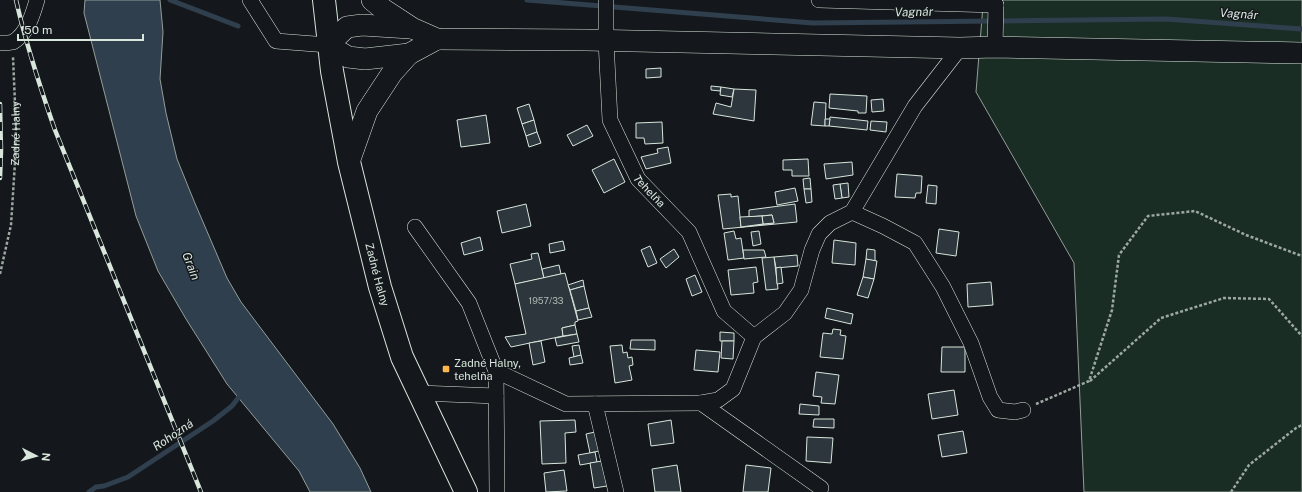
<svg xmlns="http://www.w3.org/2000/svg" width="1302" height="492" font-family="'Public Sans',sans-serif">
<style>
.green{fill:#1a2d24;stroke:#939e99}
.water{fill:#2f3f4d;stroke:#939e99}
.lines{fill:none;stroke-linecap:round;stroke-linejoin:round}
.stream{stroke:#2f3f4d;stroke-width:5}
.building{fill:#2c363c;stroke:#d8e6dc}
.street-casing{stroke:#d8e6dc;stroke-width:16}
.secondary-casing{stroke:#d8e6dc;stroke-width:22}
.primary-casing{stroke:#d8e6dc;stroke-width:24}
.path{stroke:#9da8a2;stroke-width:2.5;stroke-dasharray:3 2;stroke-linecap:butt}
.street{stroke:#14181c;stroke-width:15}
.secondary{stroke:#14181c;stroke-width:21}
.primary{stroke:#14181c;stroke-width:22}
.rail-casing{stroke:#d8e6dc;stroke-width:4.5}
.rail{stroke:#14181c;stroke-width:3;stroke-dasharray:9;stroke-linecap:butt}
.poi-dot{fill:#ffb74d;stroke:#14181c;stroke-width:1.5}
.labels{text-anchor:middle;stroke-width:3;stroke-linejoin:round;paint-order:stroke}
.number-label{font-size:9px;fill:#adbab4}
.street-label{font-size:11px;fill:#d8e6dc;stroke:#14181c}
.poi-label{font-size:11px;fill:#d8e6dc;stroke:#14181c;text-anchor:start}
.water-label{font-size:12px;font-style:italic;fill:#d8e6dc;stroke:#14181c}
</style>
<rect width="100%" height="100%" fill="#14181c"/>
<polygon class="green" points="991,0 1302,0 1302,492 1084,492 1074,263 976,92 983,5"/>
<polygon class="water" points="85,0 160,0 163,32 160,79 166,113 177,159 194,201 227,278 241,302 333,424 360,468 371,492 310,492 299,471 227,384 186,319 158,271 136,216 84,13"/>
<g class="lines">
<g class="stream">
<polyline points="170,0 238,26"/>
<polyline points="527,0 813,23 1166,19 1302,29"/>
<polyline points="89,492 96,487 104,486 128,477 213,421 232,406 242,393"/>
</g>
</g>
<g class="building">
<polygon points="661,68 661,77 646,78 646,69"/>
<polygon points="711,86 721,87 720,91 711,90"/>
<polygon points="721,87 734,89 732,97 720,95"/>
<polygon points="734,89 756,90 754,121 713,114 716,103 731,107"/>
<polygon points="830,94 867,96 866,113 858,113 858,111 829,108"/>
<polygon points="883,99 884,111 872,112 871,100"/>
<polygon points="814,102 826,103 825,126 811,125"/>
<polygon points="529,104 534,120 522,124 517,108"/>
<polygon points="486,115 490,143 461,147 457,120"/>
<polygon points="830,117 868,121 867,130 829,126"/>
<polygon points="825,119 830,119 829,126 825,126"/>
<polygon points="534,120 537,132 526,136 522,124"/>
<polygon points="871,121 887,122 886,132 870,130"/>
<polygon points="662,122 663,143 645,144 644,138 636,138 636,123"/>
<polygon points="587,125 593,136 573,146 567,135"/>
<polygon points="537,132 541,143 529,147 526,136"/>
<polygon points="668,147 671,163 646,169 641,157 658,153 657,149"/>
<polygon points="614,159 625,182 604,193 592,170"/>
<polygon points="808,159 809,176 792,176 792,170 783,170 783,160"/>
<polygon points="852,162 853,175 826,179 824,164"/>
<polygon points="897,174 922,176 921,193 916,193 915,198 895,197"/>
<polygon points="810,178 811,189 804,189 803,179"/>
<polygon points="848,183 849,197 842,198 840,184"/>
<polygon points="840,184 842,198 835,199 833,185"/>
<polygon points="928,185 937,186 936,204 926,203"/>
<polygon points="795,188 798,201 777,205 775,192"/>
<polygon points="804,189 811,189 812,202 806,203"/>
<polygon points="731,194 731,197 738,196 741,227 774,223 772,215 749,217 749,210 795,204 797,222 723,229 718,195"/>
<polygon points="526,204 531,226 502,233 497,211"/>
<polygon points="772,215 774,223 763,224 762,216"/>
<polygon points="762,216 763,224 741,227 740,217"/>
<polygon points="939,229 959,232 956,256 936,253"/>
<polygon points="734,231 736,239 741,238 744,258 728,260 724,233"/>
<polygon points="759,231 761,244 753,246 751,232"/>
<polygon points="480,237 483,250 464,255 461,243"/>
<polygon points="834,240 856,243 855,265 832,263"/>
<polygon points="563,241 565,250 550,253 549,244"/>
<polygon points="650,246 657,263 648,267 641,250"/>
<polygon points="674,249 679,257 666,268 660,259"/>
<polygon points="867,249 875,250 875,261 866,259"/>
<polygon points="743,250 764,250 766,257 744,259"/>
<polygon points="538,253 544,278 515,284 510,264 532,259 531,254"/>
<polygon points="797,255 798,266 776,268 774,257"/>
<polygon points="774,257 778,289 766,290 762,258"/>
<polygon points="866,259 877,261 874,279 863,277"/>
<polygon points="559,265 561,274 544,278 542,269"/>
<polygon points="756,267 758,282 753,283 754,293 731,295 728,270"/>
<polygon points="781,267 783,283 777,284 776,268"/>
<polygon points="565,273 578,321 575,322 575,325 562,328 563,336 511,347 505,337 526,334 515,284"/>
<polygon points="695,275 702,292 692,296 686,279"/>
<polygon points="863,277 874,279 868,298 857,295"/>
<polygon points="583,280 584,286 570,290 568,285"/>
<polygon points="991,282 993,305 968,307 967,284"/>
<polygon points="584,286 589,308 576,311 570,290"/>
<polygon points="589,308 592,317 578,320 576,311"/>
<polygon points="827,308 853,314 851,324 825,318"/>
<polygon points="575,325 577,334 563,336 562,328"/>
<polygon points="833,329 841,330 840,335 846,336 843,359 820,357 823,333 832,334"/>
<polygon points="720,332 734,333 734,341 720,341"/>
<polygon points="577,334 579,342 557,346 555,338"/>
<polygon points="631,340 655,340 655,350 630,349"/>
<polygon points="541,341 545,362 533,365 529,343"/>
<polygon points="722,341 734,341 733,359 721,358"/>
<polygon points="579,345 581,355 574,357 572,346"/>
<polygon points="622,345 623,353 627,352 628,358 632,357 633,365 629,366 632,380 615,383 610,346"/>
<polygon points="942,347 965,347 965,372 941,372"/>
<polygon points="696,350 720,352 718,372 694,370"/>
<polygon points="581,355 583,363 570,365 569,358"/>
<polygon points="816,372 839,375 835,404 821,403 822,397 813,396"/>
<polygon points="954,390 958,415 932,419 928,394"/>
<polygon points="800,404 819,406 819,415 799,414"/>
<polygon points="814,419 834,419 834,428 813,427"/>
<polygon points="575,420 576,432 565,433 566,463 542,464 540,421"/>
<polygon points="671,420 674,443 651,446 648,424"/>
<polygon points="963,431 967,453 942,457 938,435"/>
<polygon points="595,432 599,451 590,453 586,434"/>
<polygon points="807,437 833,438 831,463 806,461"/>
<polygon points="595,452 597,462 580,465 578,455"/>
<polygon points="602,461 607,486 594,488 590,463"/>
<polygon points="677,465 681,492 655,492 652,469"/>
<polygon points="746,465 771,468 768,492 743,492"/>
<polygon points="564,470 567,491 546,492 544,473"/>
</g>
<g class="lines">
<defs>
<g id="street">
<polyline points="250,0 276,41 328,45"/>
<path id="s2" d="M606,0v41l4,79 28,59 51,53 35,79 30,26"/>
<polyline points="819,0 996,5"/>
<polyline points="987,1 996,5 995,47"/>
<path d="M0,43c4,0 10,0 13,-1 14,-8 20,-28 24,-42"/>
<polyline points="852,212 883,226 915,243 943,287 971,343 990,397 998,410 1015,412 1023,410"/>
<polyline points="415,227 469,303 496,371 497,492"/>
<polyline points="496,371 566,404 701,403"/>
<polyline points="419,393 496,396"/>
<polyline points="595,404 616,492"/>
<polyline points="821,488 701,403 718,400 733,389 754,337 785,313 801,290 812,250 819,234 830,223 852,212 915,106 960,48"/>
</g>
<g id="secondary">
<polyline points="372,0 383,9 412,28 437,39 586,40 960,48 995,47 1302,53"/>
<polyline points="410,28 362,25 347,27 328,45 348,57 365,59 409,54 437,39"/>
<polyline points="349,162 367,111 392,73 409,54"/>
</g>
<g id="primary">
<path id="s3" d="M324,0l8,71 17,91 31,125 22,70 64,135"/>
</g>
</defs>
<use href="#street" class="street-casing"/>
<use href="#secondary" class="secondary-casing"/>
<use href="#primary" class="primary-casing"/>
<g class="path">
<path id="s1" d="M0,274l11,-49 4,-63 1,-35 -3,-70"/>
<polyline points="1090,381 1161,318 1224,298 1269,299 1302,336"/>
<polyline points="1036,404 1089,381 1112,310 1119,255 1148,216 1195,211 1246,235 1302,256"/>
<polyline points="1231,492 1249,465 1296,428 1302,425"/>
</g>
<use href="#street" class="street"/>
<use href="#secondary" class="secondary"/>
<use href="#primary" class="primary"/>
<defs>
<g id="rail">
<path d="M16,0c10,44 24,87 39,130l146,362"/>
<polyline points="0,104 1,151 0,178"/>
</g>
</defs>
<use href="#rail" class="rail-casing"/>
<use href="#rail" class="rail"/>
</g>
<rect class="poi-dot" x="442" y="365" width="8" height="8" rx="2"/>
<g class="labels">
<g class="number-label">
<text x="546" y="304">1957/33</text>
</g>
<g class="street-label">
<text dy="4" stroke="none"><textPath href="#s1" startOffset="142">Zadné Halny</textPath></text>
<text dy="4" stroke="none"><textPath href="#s2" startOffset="202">Tehelňa</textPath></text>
<text dy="4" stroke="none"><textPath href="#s3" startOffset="280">Zadné Halny</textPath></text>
</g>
<g class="poi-label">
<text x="454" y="367">Zadné Halny,<tspan x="454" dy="13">tehelňa</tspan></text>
</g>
<g class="water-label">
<text transform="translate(914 12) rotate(-1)" y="4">Vagnár</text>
<text transform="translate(1239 14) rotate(4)" y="4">Vagnár</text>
<text transform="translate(191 266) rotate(69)" y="4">Grain</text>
<text transform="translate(173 435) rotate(-34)" y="4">Rohozná</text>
</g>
</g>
<g transform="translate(36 456) rotate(96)" stroke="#14181c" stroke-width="3" paint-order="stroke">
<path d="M0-3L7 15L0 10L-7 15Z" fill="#d8e6dc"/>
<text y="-6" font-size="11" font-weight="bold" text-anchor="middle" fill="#d8e6dc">N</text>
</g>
<path d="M18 34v6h125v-6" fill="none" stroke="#d8e6dc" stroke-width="2"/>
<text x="24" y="34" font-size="12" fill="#d8e6dc" stroke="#14181c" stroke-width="3" paint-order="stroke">50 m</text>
</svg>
